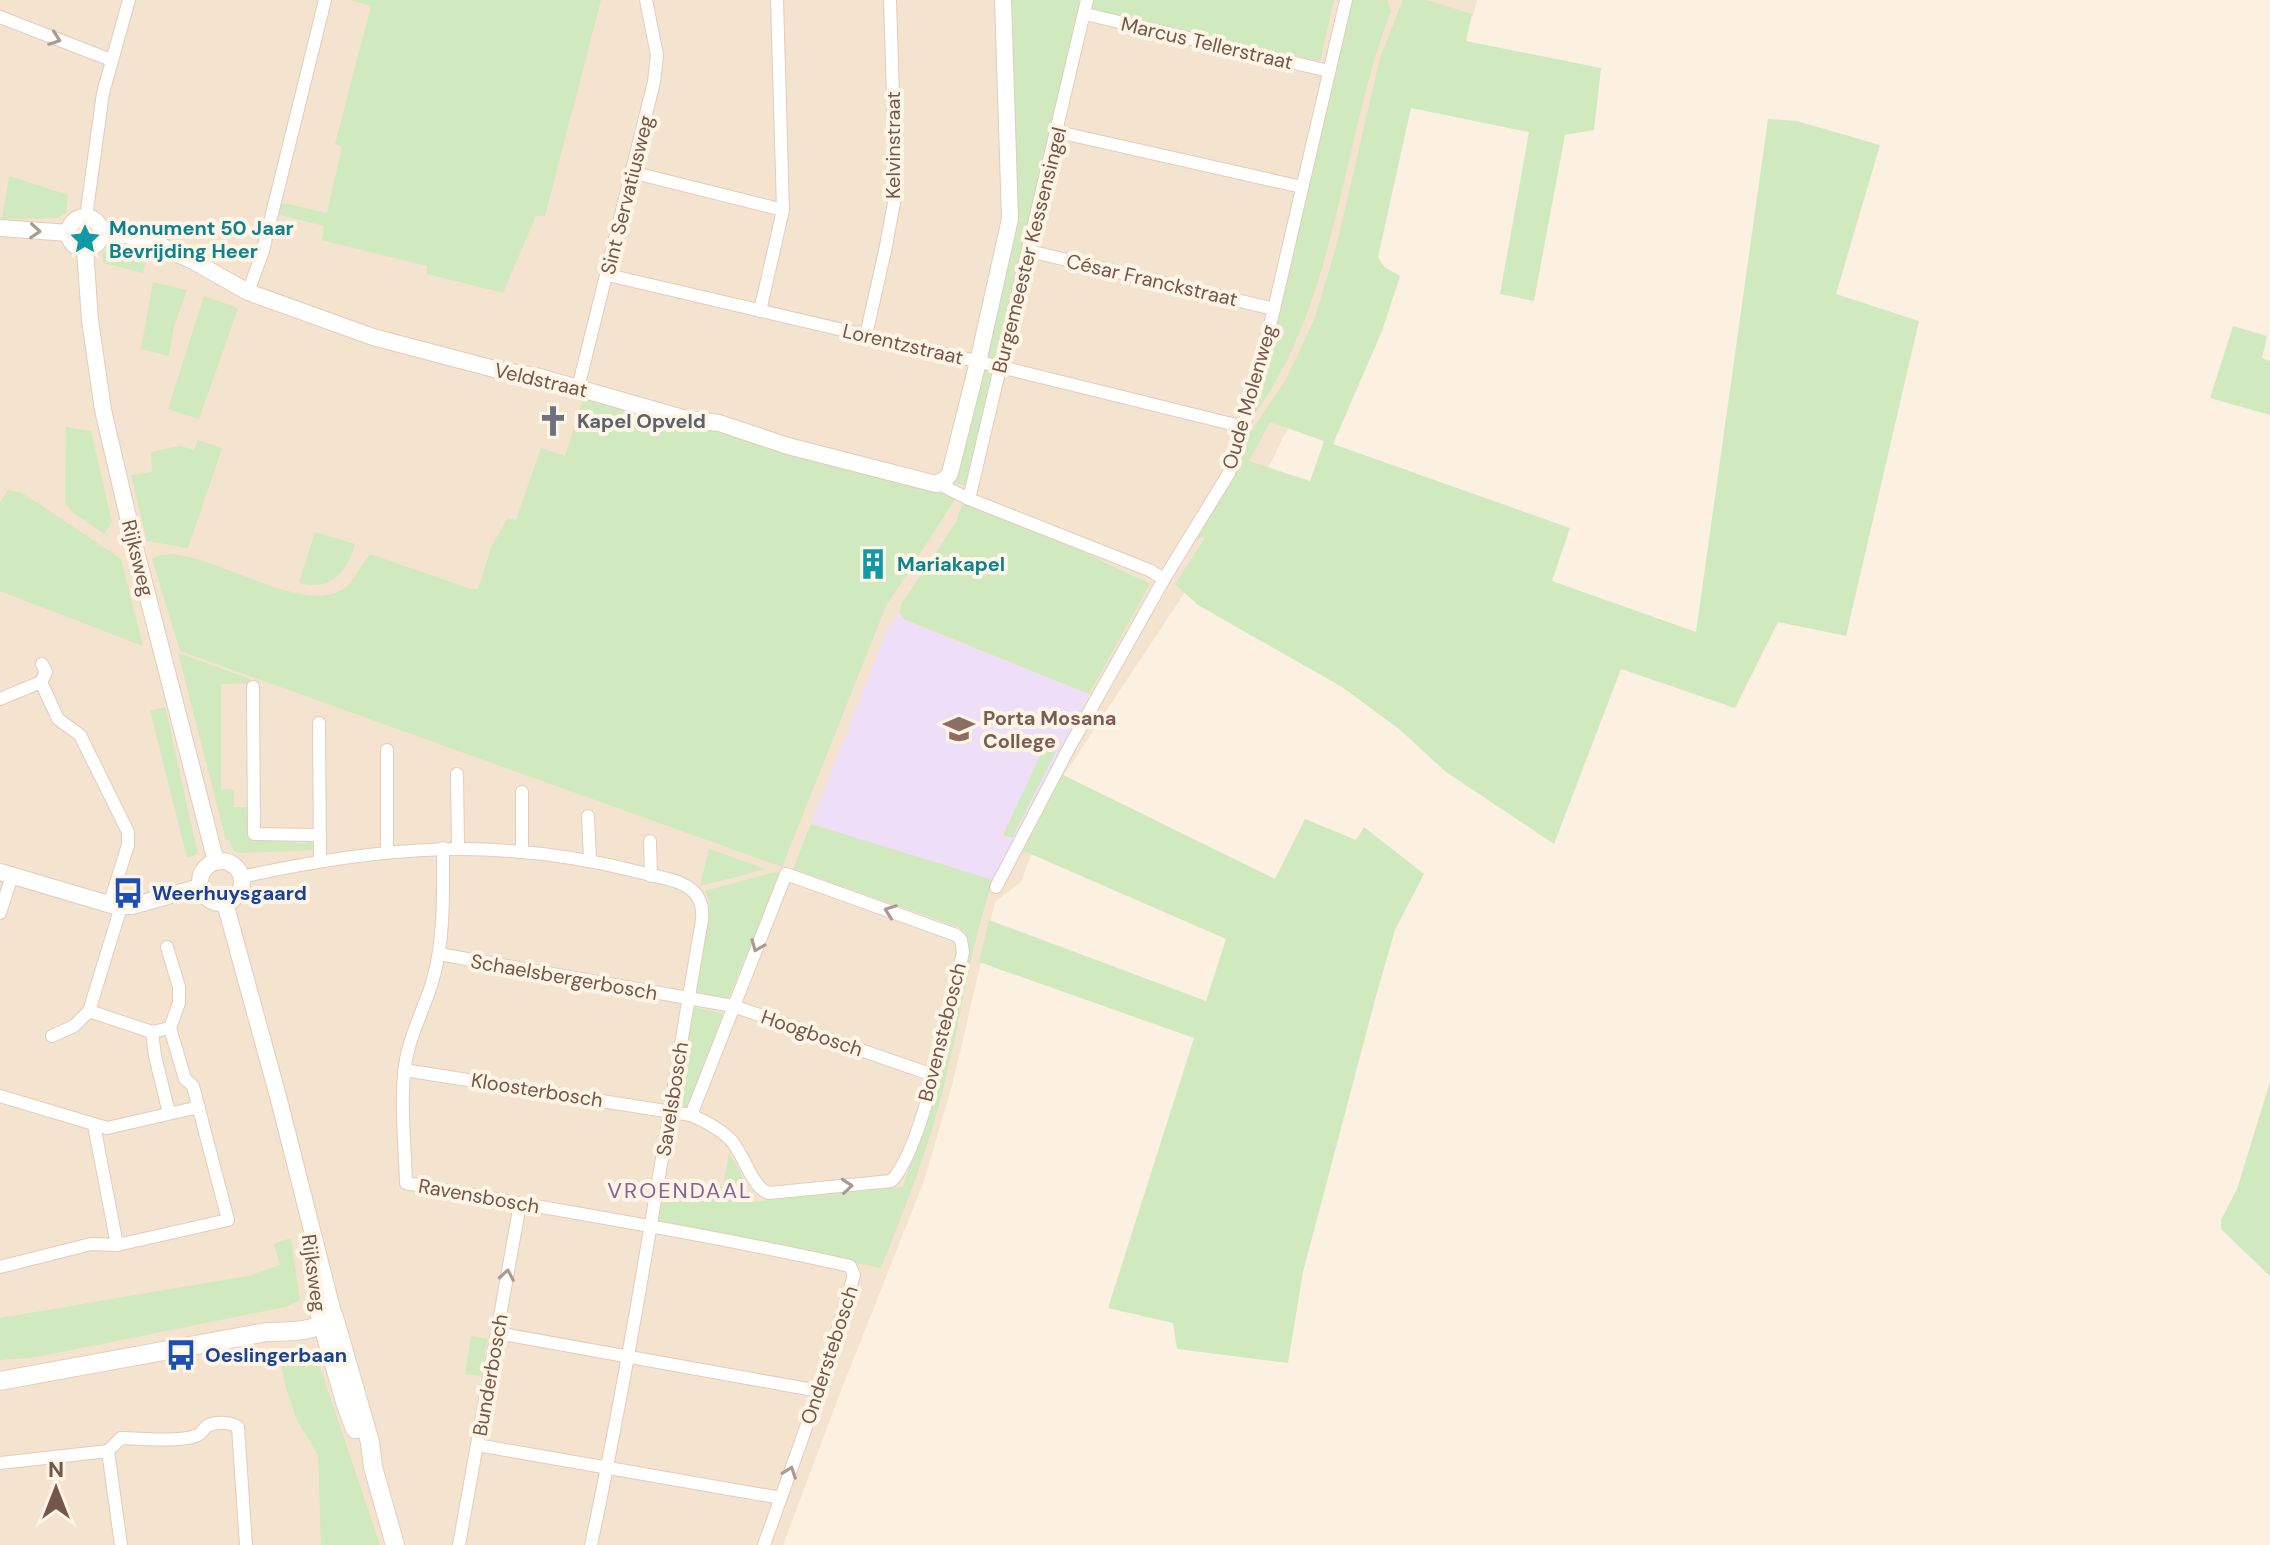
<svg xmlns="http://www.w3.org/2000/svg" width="2270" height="1545" font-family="'DM Sans',sans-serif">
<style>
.residential{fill:#f4e3cf}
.education{fill:#eedef8}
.green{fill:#d0e9bf;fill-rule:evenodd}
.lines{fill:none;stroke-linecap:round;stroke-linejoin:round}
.minor-casing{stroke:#e0cdbd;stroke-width:14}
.tertiary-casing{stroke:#e0cdbd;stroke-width:18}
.secondary-casing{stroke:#e5cebb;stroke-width:20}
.minor{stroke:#fff;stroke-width:12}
.tertiary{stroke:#fff;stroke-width:16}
.secondary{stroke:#fff;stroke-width:18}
.oneway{stroke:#ab9a91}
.labels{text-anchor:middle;stroke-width:8;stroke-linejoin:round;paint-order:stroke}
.street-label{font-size:20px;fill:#735748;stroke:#fff5e7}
.culture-label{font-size:20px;font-weight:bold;fill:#0d838f;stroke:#fff5e7;text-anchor:start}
.worship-label{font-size:20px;font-weight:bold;fill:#5b616d;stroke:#fff5e7;text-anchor:start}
.education-label{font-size:20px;font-weight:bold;fill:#785e54;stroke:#fff5e7;text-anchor:start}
.transit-label{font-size:20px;font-weight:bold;fill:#164399;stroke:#fff5e7;text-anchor:start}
.neighbourhood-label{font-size:22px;letter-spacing:2px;fill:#856396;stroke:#fff5e7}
</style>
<rect width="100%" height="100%" fill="#fcf1e1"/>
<polygon class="residential" points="0,0 1477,0 1473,16 1428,4 1338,365 1284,435 1273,459 1058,784 1021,882 995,902 953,1082 924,1181 837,1401 783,1545 0,1545"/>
<polygon class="education" points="900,613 904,620 1089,694 993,885 811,823 888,627"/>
<g class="green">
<polygon points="350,0 601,0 545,216 536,216 503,293 427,274 427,266 322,240 324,226 277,214 279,202 327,213 342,147 335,144 371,6"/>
<polygon points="1007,0 1083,0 998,361 983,358 1008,249"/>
<polygon points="1092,0 1334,0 1320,61 1090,11"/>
<path d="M1351,0h36l4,11c-51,132 -53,298 -144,413z"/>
<path d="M1403,0h23l46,14 -6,27 135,27 -7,62 -29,5 -31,166 -34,-7 29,-162 -118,-24 -33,149 6,10 16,9 -18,55 -49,113 237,84 -18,53 144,51 72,-513 29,2 83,24 -44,149 83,27 -73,315 -68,-14 -43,86 -114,-39 -67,175 -108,-72 -47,-43 -57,-42 -144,-82 -23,-21 31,-48 -12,4 42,-71 9,-29 40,-59 29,-61 23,-76 43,-186zM1270,422l54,19 -14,40 -61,-20z"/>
<polygon points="9,176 68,195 66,212 59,218 2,219"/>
<polygon points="111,246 141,248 147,256 143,273 103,263 102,254"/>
<polygon points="153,282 187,290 174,326 169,356 141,349"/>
<polygon points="204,296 238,308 199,419 168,409"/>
<polygon points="2233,326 2267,336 2262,358 2270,361 2270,415 2210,398"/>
<polygon points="982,367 996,370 967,486 953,482"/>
<path d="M584,397l297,76 75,25 -70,108 -104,261 -602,-216 -28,-92c34,-24 137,54 186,33 14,-6 23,-26 32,-38l101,35h7l14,-44 16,-27 8,2 25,-72 24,8z"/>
<polygon points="66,427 91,431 112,522 104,534 72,512 65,503"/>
<polygon points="198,440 222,448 188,548 147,541 131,475 152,472 151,452 180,446 194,450"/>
<polygon points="8,490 20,492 39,504 121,559 143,646 0,591 0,502"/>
<polygon points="963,502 1058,540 1150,584 1089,694 904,619 900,613 901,605 957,520"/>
<path d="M315,532l40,12c-8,29 -25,47 -56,39z"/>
<polygon points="178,653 250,679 250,683 221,684 221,789 234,790 234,807 249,807 249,839 295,839 296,843 306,843 306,840 309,840 313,844 312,850 241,853 234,851 229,840 226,840"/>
<polygon points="165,707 198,854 187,858 150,711"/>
<polygon points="1048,739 1060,743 1012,838 1003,835"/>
<polygon points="1057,772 1275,879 1305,819 1356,840 1364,827 1424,874 1395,930 1376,996 1303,1272 1288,1363 1177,1349 1173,1323 1108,1308 1194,1038 979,962 989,920 1206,1001 1226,939 1017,848"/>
<path d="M811,824l182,56c-22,64 -31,131 -47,197 -15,66 -40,128 -65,191l-226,-46 8,-44 60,9 6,-34 12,20 9,29 153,-15 39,-127 25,-122 -2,-6 -7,-5 -165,-58z"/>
<polygon points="709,849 766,869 700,886"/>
<polygon points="775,872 780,873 728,999 696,992 710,901 705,891"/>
<polygon points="694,1007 724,1014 686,1110 676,1106"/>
<polygon points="2270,1082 2270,1276 2221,1229 2221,1220 2237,1189"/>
<polygon points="291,1238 300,1300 285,1307 37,1357 0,1360 0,1318 248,1276 280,1265 274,1244"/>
<polygon points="471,1336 488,1339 481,1376 465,1374"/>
<polygon points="278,1349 317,1358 380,1545 321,1545 318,1455 297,1420 285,1384"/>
</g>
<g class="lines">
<defs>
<g id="minor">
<polyline points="1085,14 1329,71"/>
<polyline points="0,17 111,60"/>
<polyline points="1058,132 1302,187"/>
<polyline points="631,172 783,210"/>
<polyline points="86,217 103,93 129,0"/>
<polyline points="1029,251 1274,309"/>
<polyline points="608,275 1001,367 1244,427"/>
<polyline points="248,292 262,254 325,0"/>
<polyline points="760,311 783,210 777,0"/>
<polyline points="866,335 885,251 896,192 890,0"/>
<polyline points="578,388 654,82 657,55 646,0"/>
<polyline points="941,482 945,487 969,499 1149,570 1164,579"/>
<polyline points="969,499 1087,0"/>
<polyline points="41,682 46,672 42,664"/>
<polyline points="253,687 254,834 319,835"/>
<polyline points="0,699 41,682 58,719 80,735 128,832 128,845 109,905"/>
<polyline points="319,723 320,860"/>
<polyline points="387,750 387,851"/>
<polyline points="457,774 458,848"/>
<polyline points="522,792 522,850"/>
<polyline points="588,816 590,860"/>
<polyline points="650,841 651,876"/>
<path d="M443,848c0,46 2,91 -11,135 -9,28 -23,54 -27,83 -5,36 0,80 1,117 148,27 297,50 444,83l4,9 -35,116 -55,154"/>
<path d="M241,877c141,-31 256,-41 398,-5 30,8 67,9 63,48 -36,208 -67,418 -111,625"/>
<polyline points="996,887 1070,746 1164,579 1229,473 1244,427 1274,309 1346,0"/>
<polyline points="0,913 12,876"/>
<polyline points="439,954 733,1006 933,1075"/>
<polyline points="89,1011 152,1032 170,1028"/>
<polyline points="152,1032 155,1056 169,1113"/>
<polyline points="52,1036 74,1026 89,1011 121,907"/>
<path d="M404,1070l287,45c14,6 27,13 38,23 15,14 22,50 40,55l122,-12c31,-28 61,-181 72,-229l-2,-12 -5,-5 -170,-61 -95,241"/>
<polyline points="0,1096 107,1128 199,1107"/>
<polyline points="94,1125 117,1245"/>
<polyline points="0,1267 91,1244 117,1245 228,1220 193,1086 185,1079 170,1028 179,1003 179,987 167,947"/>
<polyline points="497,1333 819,1391"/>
<polyline points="477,1445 781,1498"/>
<path d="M108,1451l13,-13c20,0 59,5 77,-3 4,-2 6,-7 9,-9 9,-5 23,-4 31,1l8,118"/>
<polyline points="108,1451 121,1545"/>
<polyline points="0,1463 108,1451"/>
<polyline points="459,1545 520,1204"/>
</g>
<g id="tertiary">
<circle cx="85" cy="233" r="16"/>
<polyline points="0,228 69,233"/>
<polyline points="102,231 131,236 155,243 193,261 248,292 373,337 498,370 536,376 686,419 719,423 788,446 936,484 946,479 950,473 978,362 1010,219 1003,0"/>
<polyline points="85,249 90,320 103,410 136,551 216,862"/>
<circle cx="221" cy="882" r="21"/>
<polyline points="0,872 115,906 132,906 200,887"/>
<polyline points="225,903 279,1100 334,1317"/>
<polyline points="308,1247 319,1315"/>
</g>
<g id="secondary">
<polyline points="320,1316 346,1405 355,1429"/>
<polyline points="334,1317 370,1442 373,1467 395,1545"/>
<path d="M0,1381l267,-49c24,-1 47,1 67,-15"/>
</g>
</defs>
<use href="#minor" class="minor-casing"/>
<use href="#tertiary" class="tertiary-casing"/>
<use href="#secondary" class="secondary-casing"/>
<use href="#minor" class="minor"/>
<use href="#tertiary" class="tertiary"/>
<use href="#secondary" class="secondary"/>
</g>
<defs><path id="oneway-chevron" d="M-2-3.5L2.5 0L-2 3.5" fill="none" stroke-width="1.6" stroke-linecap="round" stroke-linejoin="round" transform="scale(2)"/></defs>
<g class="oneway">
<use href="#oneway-chevron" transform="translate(55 39) rotate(20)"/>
<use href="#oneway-chevron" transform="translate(35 231) rotate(4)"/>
<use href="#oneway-chevron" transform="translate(890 911) rotate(-160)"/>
<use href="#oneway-chevron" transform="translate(757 946) rotate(112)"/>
<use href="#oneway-chevron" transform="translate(847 1186) rotate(-5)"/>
<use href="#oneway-chevron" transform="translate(507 1275) rotate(-80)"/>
<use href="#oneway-chevron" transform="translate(790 1472) rotate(-70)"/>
</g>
<defs>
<symbol id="sight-bare" viewBox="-9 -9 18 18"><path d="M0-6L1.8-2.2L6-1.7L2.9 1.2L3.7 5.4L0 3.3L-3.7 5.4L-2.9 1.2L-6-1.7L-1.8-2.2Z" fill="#0f9aa8" stroke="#fff5e7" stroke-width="2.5" paint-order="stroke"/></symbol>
<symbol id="church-bare" viewBox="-9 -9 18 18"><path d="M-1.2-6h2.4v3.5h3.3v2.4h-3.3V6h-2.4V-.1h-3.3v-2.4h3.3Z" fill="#6b7280" stroke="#fff5e7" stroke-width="2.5" paint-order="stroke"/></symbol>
<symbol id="building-bare" viewBox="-9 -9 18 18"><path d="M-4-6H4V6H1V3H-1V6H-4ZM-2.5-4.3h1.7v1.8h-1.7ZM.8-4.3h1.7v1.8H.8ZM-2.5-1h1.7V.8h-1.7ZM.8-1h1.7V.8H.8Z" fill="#0f9aa8" stroke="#fff5e7" stroke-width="2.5" paint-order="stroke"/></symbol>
<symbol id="school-bare" viewBox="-9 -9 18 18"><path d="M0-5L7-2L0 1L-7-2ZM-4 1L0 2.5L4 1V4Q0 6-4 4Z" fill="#8d6e63" stroke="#fff5e7" stroke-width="2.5" paint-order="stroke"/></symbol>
<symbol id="bus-bare" viewBox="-9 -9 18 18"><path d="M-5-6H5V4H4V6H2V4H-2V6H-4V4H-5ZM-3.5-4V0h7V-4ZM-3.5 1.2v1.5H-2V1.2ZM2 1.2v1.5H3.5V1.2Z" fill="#1a4fb4" stroke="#fff5e7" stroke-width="2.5" paint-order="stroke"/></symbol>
</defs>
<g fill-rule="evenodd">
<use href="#sight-bare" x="63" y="217" width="44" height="44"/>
<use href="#church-bare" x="531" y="399" width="44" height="44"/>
<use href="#building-bare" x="851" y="542" width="44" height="44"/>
<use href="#school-bare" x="937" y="707" width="44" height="44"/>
<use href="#bus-bare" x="106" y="871" width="44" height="44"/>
<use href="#bus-bare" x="159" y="1333" width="44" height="44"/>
</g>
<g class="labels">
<g class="street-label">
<text transform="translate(1207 43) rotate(13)" y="7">Marcus Tellerstraat</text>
<text transform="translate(893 145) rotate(-90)" y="7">Kelvinstraat</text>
<text transform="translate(627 195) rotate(-76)" y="7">Sint Servatiusweg</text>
<text transform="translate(1029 250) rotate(-76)" y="7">Burgemeester Kessensingel</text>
<text transform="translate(1152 280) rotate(13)" y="7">César Franckstraat</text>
<text transform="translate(903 344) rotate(13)" y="7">Lorentzstraat</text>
<text transform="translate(541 380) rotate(13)" y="7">Veldstraat</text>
<text transform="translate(1249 397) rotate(-74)" y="7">Oude Molenweg</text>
<text transform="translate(138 558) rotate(76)" y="7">Rijksweg</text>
<text transform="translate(564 977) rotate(10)" y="7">Schaelsbergerbosch</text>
<text transform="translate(942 1032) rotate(-76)" y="7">Bovenstebosch</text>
<text transform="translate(812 1033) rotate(19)" y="7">Hoogbosch</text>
<text transform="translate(537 1090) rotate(9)" y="7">Kloosterbosch</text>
<text transform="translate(672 1099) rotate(-81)" y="7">Savelsbosch</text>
<text transform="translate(479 1196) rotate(10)" y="7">Ravensbosch</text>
<text transform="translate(314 1273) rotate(82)" y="7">Rijksweg</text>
<text transform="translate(829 1355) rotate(-72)" y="7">Onderstebosch</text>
<text transform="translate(490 1375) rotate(-80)" y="7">Bunderbosch</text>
</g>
<g class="culture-label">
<text x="109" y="235">Monument 50 Jaar<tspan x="109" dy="23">Bevrijding Heer</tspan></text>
<text x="897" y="571">Mariakapel</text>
</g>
<g class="worship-label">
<text x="577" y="428">Kapel Opveld</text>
</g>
<g class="education-label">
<text x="983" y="725">Porta Mosana<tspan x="983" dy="23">College</tspan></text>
</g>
<g class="transit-label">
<text x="152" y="900">Weerhuysgaard</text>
<text x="205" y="1362">Oeslingerbaan</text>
</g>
<g class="neighbourhood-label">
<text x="680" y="1198">VROENDAAL</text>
</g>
</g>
<g transform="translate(56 1489)" stroke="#fff5e7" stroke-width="6" paint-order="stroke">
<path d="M0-6L14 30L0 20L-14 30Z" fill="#735748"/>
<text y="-12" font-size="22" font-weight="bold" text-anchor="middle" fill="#735748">N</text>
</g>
</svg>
